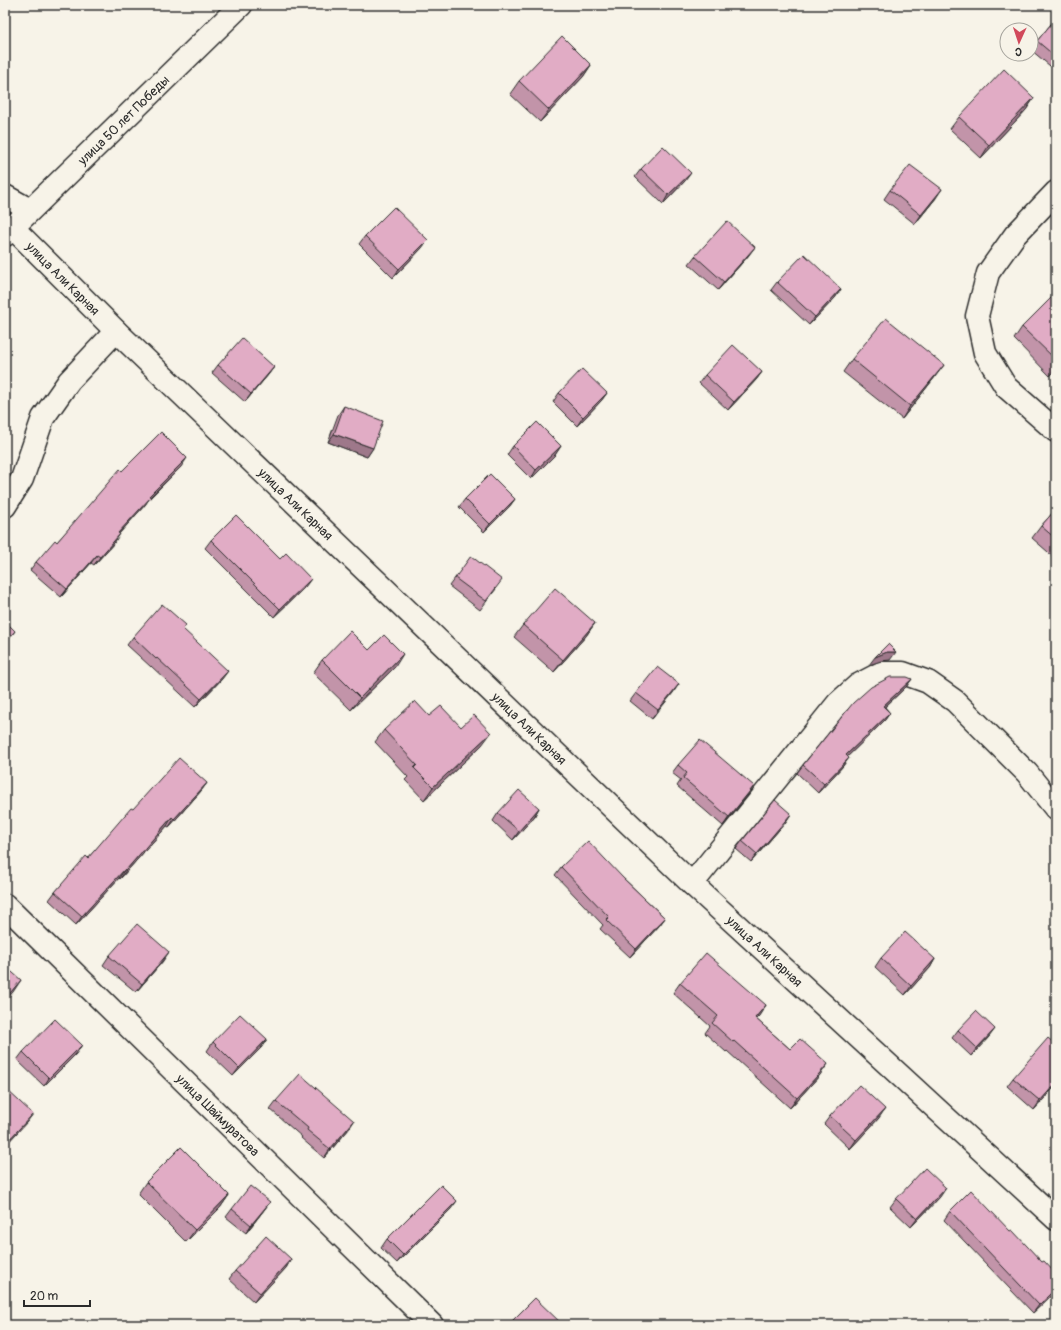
<svg xmlns="http://www.w3.org/2000/svg" width="1061" height="1330" font-family="Pangolin,sans-serif">
<style>
.lines{fill:none;stroke-linecap:round;stroke-linejoin:round}
.minor-casing{stroke:#2b2b2b;stroke-width:25}
.minor{stroke:#f7f3e8;stroke-width:22}
.wall{fill:#c294a9;stroke:#2b2b2b}
.shaded-wall{fill:#9e788a;stroke:#2b2b2b}
.building{fill:#e1acc5;stroke:#2b2b2b}
.labels{text-anchor:middle;stroke-width:4;stroke-linejoin:round;paint-order:stroke}
.street-label{font-size:13px;fill:#2b2b2b;stroke:#f7f3e8}
</style>
<rect width="100%" height="100%" fill="#f7f3e8"/>
<filter id="ink" filterUnits="userSpaceOnUse"><feTurbulence type="fractalNoise" baseFrequency=".025" numOctaves="2"/><feDisplacementMap in="SourceGraphic" scale="8" xChannelSelector="R" yChannelSelector="G"/><feConvolveMatrix kernelMatrix="1 2 1 2 8 2 1 2 1" color-interpolation-filters="sRGB"/></filter>
<g filter="url(#ink)">
<g class="lines">
<defs>
<g id="minor">
<polyline points="1056,192 1015,235 988,273 977,316 985,353 1006,387 1056,431"/>
<polyline points="5,196 30,210"/>
<path id="s1" d="M13,228l103,103 576,553 364,335"/>
<path id="s2" d="M5,235l236,-230"/>
<polyline points="5,506 22,479 43,418 69,381 116,331"/>
<polyline points="692,884 838,703 858,685 881,673 903,673 928,682 955,701 1027,773 1056,809"/>
<path id="s3" d="M5,905l427,420"/>
</g>
</defs>
<use href="#minor" class="minor-casing"/>
<use href="#minor" class="minor"/>
</g>
<g class="wall">
<polygon points="661,5 669,5 665,9"/>
<polygon points="1056,18 1056,71 1031,50 1037,41"/>
<polygon points="591,65 583,77 540,122 510,94 519,81"/>
<polygon points="1034,98 1026,110 981,158 950,129 959,117"/>
<polygon points="641,169 685,181 663,204 635,177"/>
<polygon points="890,190 936,198 915,224 884,199"/>
<polygon points="365,236 422,248 393,278 359,244"/>
<polygon points="749,255 718,290 689,264 695,256"/>
<polygon points="777,282 841,289 835,298 809,325 771,290"/>
<polygon points="1056,293 1056,370 1050,376 1014,339 1022,327"/>
<polygon points="852,359 935,377 902,419 843,372"/>
<polygon points="218,365 274,367 268,375 245,402 212,373"/>
<polygon points="762,372 756,380 728,410 699,383 705,375"/>
<polygon points="559,393 607,393 601,401 577,426 553,402"/>
<polygon points="344,406 373,448 367,457 328,442 338,415"/>
<polygon points="513,446 561,446 555,455 531,479 507,455"/>
<polygon points="181,467 150,498 145,505 119,534 114,543 94,565 91,563 61,597 30,570 36,562 57,542 122,471"/>
<polygon points="465,499 515,499 509,507 484,532 459,507"/>
<polygon points="1056,509 1056,559 1032,538 1041,526"/>
<polygon points="211,540 305,587 274,617 205,548"/>
<polygon points="455,578 496,589 480,610 449,586"/>
<polygon points="595,623 586,636 554,672 514,637 523,625"/>
<polygon points="183,629 222,679 195,707 151,666 151,667 127,645 133,637"/>
<polygon points="369,650 395,667 351,710 313,673 322,660"/>
<polygon points="912,679 906,687 885,707 890,713 884,721 847,757 843,766 818,793 797,773 803,765"/>
<polygon points="679,684 652,719 630,701 636,693"/>
<polygon points="429,716 461,727 482,745 424,800 405,780 408,777 375,742 384,730"/>
<polygon points="678,765 748,795 723,826 677,786 681,780 672,773"/>
<polygon points="207,783 201,791 169,827 167,826 120,879 119,878 76,925 49,900 55,892 88,858 133,809"/>
<polygon points="539,808 534,817 513,840 493,821 498,813"/>
<polygon points="791,814 785,823 751,862 736,849 742,841"/>
<polygon points="561,867 623,878 665,918 659,926 630,957 600,929 603,925 555,875"/>
<polygon points="109,956 163,961 136,992 103,965"/>
<polygon points="881,958 935,959 930,968 905,995 875,967"/>
<polygon points="680,983 766,1005 756,1019 790,1049 820,1075 790,1108 727,1051 726,1052 705,1033 710,1026 673,993"/>
<polygon points="958,1030 989,1037 971,1056 952,1038"/>
<polygon points="267,1039 261,1048 233,1076 207,1051 213,1042"/>
<polygon points="1056,1045 1056,1085 1034,1110 1007,1086 1013,1078"/>
<polygon points="23,1052 76,1054 44,1086 17,1060"/>
<polygon points="276,1101 349,1129 324,1158 301,1138 302,1137 270,1109"/>
<polygon points="830,1116 879,1118 850,1149 824,1124"/>
<polygon points="146,1182 229,1195 220,1208 186,1242 138,1194"/>
<polygon points="940,1197 911,1227 890,1207 896,1199"/>
<polygon points="270,1202 264,1210 246,1233 226,1217 232,1209"/>
<polygon points="451,1209 397,1263 381,1248 387,1239"/>
<polygon points="950,1211 1010,1231 1042,1262 1056,1274 1056,1291 1033,1313 944,1220"/>
<polygon points="291,1259 286,1268 254,1302 229,1279 235,1271"/>
<polygon points="513,1320 563,1325 509,1325"/>
</g>
<g class="shaded-wall">
<polygon points="591,65 583,77 540,122 549,110"/>
<polygon points="1034,98 1026,110 981,158 989,145"/>
<polygon points="691,173 685,181 663,204 668,195"/>
<polygon points="942,189 936,198 915,224 921,215"/>
<polygon points="428,240 422,248 393,278 399,269"/>
<polygon points="755,247 749,255 718,290 724,282"/>
<polygon points="841,289 835,298 809,325 815,317"/>
<polygon points="944,365 935,377 902,419 910,406"/>
<polygon points="274,367 268,375 245,402 251,394"/>
<polygon points="1056,368 1056,370 1050,376"/>
<polygon points="762,372 756,380 728,410 734,402"/>
<polygon points="607,393 601,401 577,426 583,417"/>
<polygon points="334,434 373,448 367,457 328,442"/>
<polygon points="561,446 555,455 531,479 536,470"/>
<polygon points="187,458 181,467 150,497 145,505 112,541 118,533 149,496"/>
<polygon points="515,499 509,507 484,532 490,524"/>
<polygon points="120,534 114,543 94,565 100,557"/>
<polygon points="97,555 91,563 61,597 67,589"/>
<polygon points="311,579 305,587 274,617 280,609"/>
<polygon points="595,623 586,636 554,672 563,660"/>
<polygon points="15,631 9,639 5,644 5,642"/>
<polygon points="887,652 896,652 890,660 881,661 869,665 875,657"/>
<polygon points="403,654 395,667 351,710 360,698"/>
<polygon points="228,671 222,679 195,707 201,699"/>
<polygon points="912,679 906,687 877,714 883,706"/>
<polygon points="679,684 673,693 652,719 658,710"/>
<polygon points="890,713 884,721 840,764 846,755"/>
<polygon points="491,733 482,745 424,800 433,787"/>
<polygon points="849,758 843,766 818,793 824,784"/>
<polygon points="207,783 201,791 169,827 174,819"/>
<polygon points="754,786 748,795 723,826 729,817"/>
<polygon points="539,808 534,817 513,840 519,831"/>
<polygon points="791,814 785,823 751,862 757,854"/>
<polygon points="172,817 167,826 120,879 126,870"/>
<polygon points="125,869 119,878 76,925 82,916"/>
<polygon points="665,918 659,926 630,957 636,949"/>
<polygon points="169,952 163,961 136,992 142,984"/>
<polygon points="935,959 930,968 905,995 911,986"/>
<polygon points="21,980 13,992 5,1001 5,999"/>
<polygon points="766,1005 759,1016 747,1028 755,1018"/>
<polygon points="995,1029 989,1037 971,1056 977,1048"/>
<polygon points="267,1039 261,1048 233,1076 239,1068"/>
<polygon points="82,1045 76,1054 44,1086 49,1078"/>
<polygon points="828,1064 820,1075 790,1108 797,1098"/>
<polygon points="1056,1083 1056,1085 1034,1110 1040,1101"/>
<polygon points="885,1109 879,1118 850,1149 856,1140"/>
<polygon points="33,1114 27,1122 5,1146 5,1144"/>
<polygon points="354,1121 349,1129 324,1158 330,1149"/>
<polygon points="946,1188 940,1197 911,1227 917,1219"/>
<polygon points="229,1195 220,1208 186,1242 195,1230"/>
<polygon points="457,1201 451,1209 397,1263 403,1255"/>
<polygon points="270,1202 264,1210 246,1233 251,1225"/>
<polygon points="291,1259 286,1268 254,1302 260,1293"/>
<polygon points="1056,1288 1056,1291 1033,1313 1039,1305"/>
</g>
<g class="building">
<polygon points="1056,18 1056,57 1037,41"/>
<polygon points="562,36 591,65 549,110 519,81"/>
<polygon points="1004,69 1034,98 989,145 959,117"/>
<polygon points="663,146 691,173 668,195 641,169"/>
<polygon points="910,165 942,189 921,215 890,190"/>
<polygon points="394,207 428,240 399,269 365,236"/>
<polygon points="727,221 755,247 724,282 695,256"/>
<polygon points="804,254 841,289 815,317 777,282"/>
<polygon points="1056,293 1056,360 1022,327"/>
<polygon points="886,318 944,365 910,406 852,359"/>
<polygon points="242,338 274,367 251,394 218,365"/>
<polygon points="733,345 762,372 734,402 705,375"/>
<polygon points="582,369 607,393 583,417 559,393"/>
<polygon points="344,406 383,421 373,448 334,434"/>
<polygon points="537,422 561,446 536,470 513,446"/>
<polygon points="161,432 187,458 149,496 151,497 118,533 120,534 100,557 97,555 67,589 36,562 55,540 57,542 120,469 122,471"/>
<polygon points="490,474 515,499 490,524 465,499"/>
<polygon points="1056,509 1056,539 1041,526"/>
<polygon points="236,515 280,559 286,553 311,579 280,609 211,540"/>
<polygon points="471,556 502,580 486,601 455,578"/>
<polygon points="555,588 595,623 563,660 523,625"/>
<polygon points="162,604 186,625 183,629 228,671 201,699 157,658 156,659 133,637"/>
<polygon points="5,621 15,631 5,642"/>
<polygon points="350,631 369,650 384,635 403,654 360,698 322,660"/>
<polygon points="888,644 896,652 887,652 875,657"/>
<polygon points="657,667 679,684 658,710 636,693"/>
<polygon points="890,677 907,677 912,679 883,706 890,713 846,755 849,758 824,784 803,765 853,703 871,687"/>
<polygon points="415,701 429,716 441,706 461,727 474,715 491,733 433,787 414,768 417,765 384,730"/>
<polygon points="700,740 754,786 729,817 683,778 687,773 678,765"/>
<polygon points="179,758 207,783 174,819 172,817 126,870 125,869 82,916 55,892 86,856 88,858 131,808 133,809"/>
<polygon points="519,790 539,808 519,831 498,813"/>
<polygon points="775,800 791,814 757,854 742,841"/>
<polygon points="588,841 623,878 665,918 636,949 606,920 609,917 561,867"/>
<polygon points="137,924 169,952 142,984 109,956"/>
<polygon points="905,932 935,959 911,986 881,958"/>
<polygon points="706,953 766,1005 755,1018 790,1049 800,1039 828,1064 797,1098 734,1041 733,1042 712,1023 718,1016 680,983"/>
<polygon points="5,966 21,980 5,999"/>
<polygon points="976,1011 995,1029 977,1048 958,1030"/>
<polygon points="240,1014 267,1039 239,1068 213,1042"/>
<polygon points="55,1019 82,1045 49,1078 23,1052"/>
<polygon points="1048,1038 1056,1045 1056,1083 1040,1101 1013,1078"/>
<polygon points="300,1074 354,1121 330,1149 307,1130 308,1128 276,1101"/>
<polygon points="859,1085 885,1109 856,1140 830,1116"/>
<polygon points="6,1089 33,1114 5,1144 5,1090"/>
<polygon points="181,1147 229,1195 195,1230 146,1182"/>
<polygon points="925,1168 946,1188 917,1219 896,1199"/>
<polygon points="441,1185 457,1201 403,1255 387,1239"/>
<polygon points="250,1186 270,1202 251,1225 232,1209"/>
<polygon points="971,1190 1010,1231 1012,1230 1042,1262 1044,1261 1056,1274 1056,1288 1039,1305 950,1211"/>
<polygon points="266,1236 291,1259 260,1293 235,1271"/>
<polygon points="535,1298 563,1325 518,1325 513,1320"/>
</g>
</g>
<g class="labels">
<g class="street-label">
<text dy="5" stroke="none"><textPath href="#s2" startOffset="165">улица 50 лет Победы</textPath></text>
<text dy="5" stroke="none"><textPath href="#s1" startOffset="71">улица Али Карная</textPath></text>
<text dy="5" stroke="none"><textPath href="#s1" startOffset="395">улица Али Карная</textPath></text>
<text dy="5" stroke="none"><textPath href="#s1" startOffset="719">улица Али Карная</textPath></text>
<text dy="5" stroke="none"><textPath href="#s1" startOffset="1043">улица Али Карная</textPath></text>
<text dy="5" stroke="none"><textPath href="#s3" startOffset="299">улица Шаймуратова</textPath></text>
</g>
</g>
<rect width="1061" height="1330" fill="none" stroke="#f7f3e8" stroke-width="20"/>
<rect x="10" y="10" width="1041" height="1310" fill="none" stroke="#2b2b2b" stroke-width="1.5" filter="url(#ink)"/>
<g transform="translate(1019 42) rotate(183)"><circle r="19" fill="#f7f3e8" stroke="#a5a39c"/>
<path d="M0-3L7 15L0 10L-7 15Z" fill="#d1495b"/>
<text y="-6" font-size="11" font-weight="bold" text-anchor="middle" fill="#2b2b2b">С</text>
</g>
<path d="M24 1300v6h66v-6" fill="none" stroke="#2b2b2b" stroke-width="2"/>
<text x="30" y="1300" font-size="12" fill="#2b2b2b" stroke="#f7f3e8" stroke-width="3" paint-order="stroke">20 m</text>
</svg>
